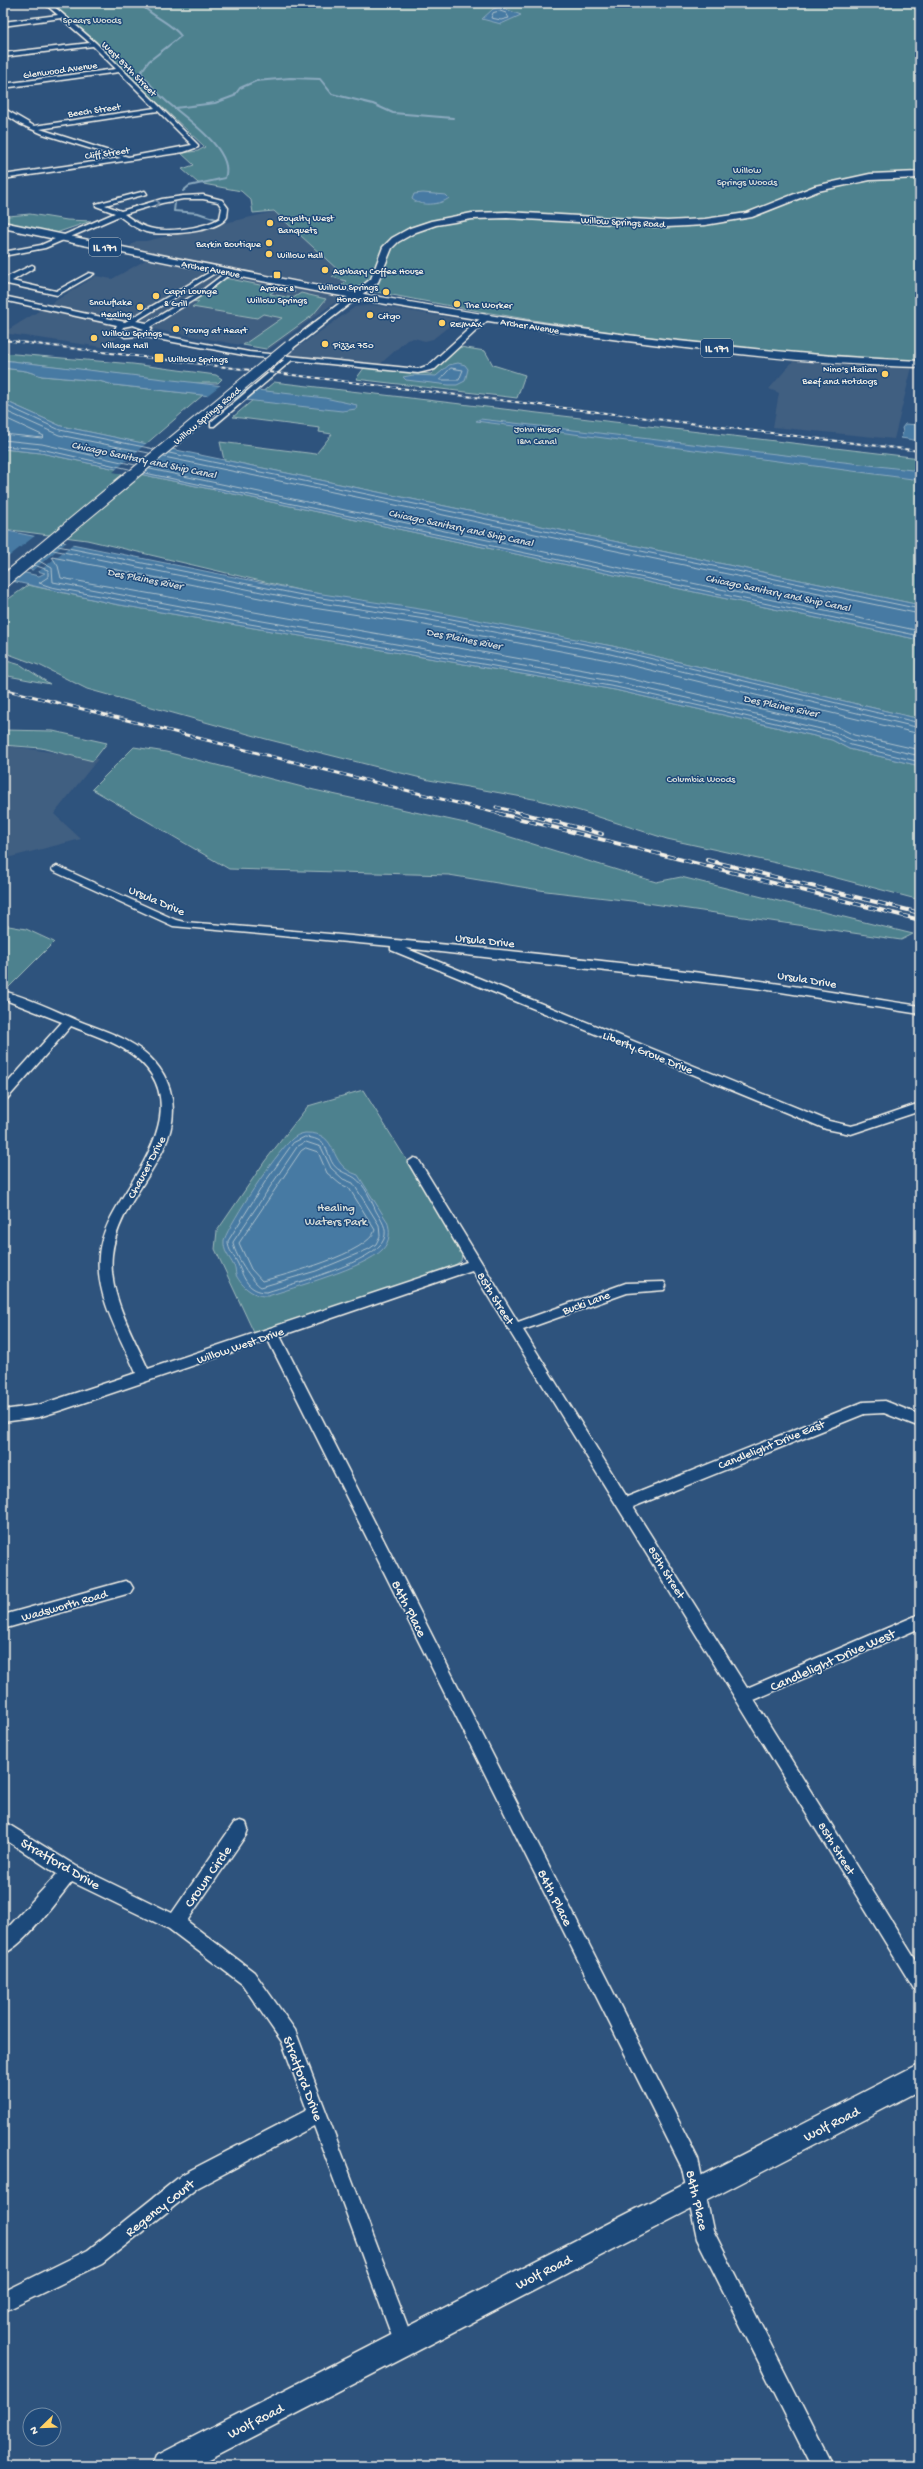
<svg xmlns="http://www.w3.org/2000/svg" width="923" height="2469" font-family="'Gochi Hand',sans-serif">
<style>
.built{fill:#405e81}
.green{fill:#4d818e;stroke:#a0b9bb}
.water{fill:#467aa3;stroke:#8caabf}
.pier{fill:#2e537d}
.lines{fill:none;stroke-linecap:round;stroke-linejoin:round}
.shore{stroke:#aec1cc;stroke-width:1}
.stream{stroke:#8caabf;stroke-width:2}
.street-casing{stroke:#f4f1e8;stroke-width:3}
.secondary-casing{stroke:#f4f1e8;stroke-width:3}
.primary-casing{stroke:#f4f1e8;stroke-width:3}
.street{fill:#1f4a7a;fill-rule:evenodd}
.secondary{fill:#1f4a7a;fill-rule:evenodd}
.primary{fill:#1f4a7a;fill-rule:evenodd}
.rail-far2-casing{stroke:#f4f1e8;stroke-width:2}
.rail-far1-casing{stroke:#f4f1e8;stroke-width:3}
.rail-casing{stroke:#f4f1e8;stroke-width:4}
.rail-far2{stroke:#1f4a7a;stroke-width:1.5;stroke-dasharray:4;stroke-linecap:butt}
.rail-far1{stroke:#1f4a7a;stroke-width:2;stroke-dasharray:6;stroke-linecap:butt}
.rail{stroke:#1f4a7a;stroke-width:2.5;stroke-dasharray:8;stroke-linecap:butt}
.secondary-bridge-far1-casing{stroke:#f4f1e8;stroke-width:12;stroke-linecap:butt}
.secondary-bridge-casing{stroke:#f4f1e8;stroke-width:14;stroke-linecap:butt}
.secondary-bridge-far1{stroke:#1f4a7a;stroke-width:10}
.secondary-bridge{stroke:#1f4a7a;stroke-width:12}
.oneway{stroke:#748da6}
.poi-dot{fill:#ffd166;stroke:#1f4a7a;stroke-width:1.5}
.labels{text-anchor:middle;stroke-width:3;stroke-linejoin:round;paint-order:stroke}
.far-park-label{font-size:10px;fill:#dbe0da;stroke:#1f4a7a}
.far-street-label{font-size:10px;fill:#f4f1e8;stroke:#1f4a7a}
.far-poi-label{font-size:10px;fill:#f4f1e8;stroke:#1f4a7a;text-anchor:start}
.shield{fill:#1f4a7a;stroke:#b4bfc7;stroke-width:1}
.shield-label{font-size:11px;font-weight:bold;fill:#f4f1e8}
.far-water-label{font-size:11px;font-style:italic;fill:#dadfde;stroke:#1f4a7a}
.street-label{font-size:12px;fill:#f4f1e8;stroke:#1f4a7a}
.park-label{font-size:12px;fill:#dbe0da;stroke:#1f4a7a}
.near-street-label{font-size:14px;fill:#f4f1e8;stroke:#1f4a7a}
</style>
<rect width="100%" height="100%" fill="#2e537d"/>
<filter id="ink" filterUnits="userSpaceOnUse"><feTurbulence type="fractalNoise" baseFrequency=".025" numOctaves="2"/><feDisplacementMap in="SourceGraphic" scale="8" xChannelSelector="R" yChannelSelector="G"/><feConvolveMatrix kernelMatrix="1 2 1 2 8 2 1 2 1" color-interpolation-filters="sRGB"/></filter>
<g filter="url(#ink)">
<g class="built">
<polygon points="277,211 342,269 332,277 346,281 338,288 127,249 136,241 146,241"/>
<polygon points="151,257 350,296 334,303 268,350 137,326 102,347 3,333 96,276 112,279"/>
<polygon points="373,305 458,319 433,339 425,341 414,338 407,340 378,366 287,355 355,307"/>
<polygon points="795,359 912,367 894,439 773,427 779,393 769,389"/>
<polygon points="3,745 98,759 54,814 81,839 3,859"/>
</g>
<g class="green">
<path d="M51,3h869v358c-195,-9 -388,-37 -578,-76l4,-4 -14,-4 7,-6 -65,-60 -21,2 -2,-13 -10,-9 -43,-8 -16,-14 12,-4 -13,-12 17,-2 7,-4z"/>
<polygon points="30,214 67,220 91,221 53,234 3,223 3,215 8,216"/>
<polygon points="225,278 295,292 269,290 274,291 270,294 293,298 301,293 326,299 313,315 266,349 243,345 282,318 263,314 257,318 192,307 199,302 193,301"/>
<polygon points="460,347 485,351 493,365 525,375 517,398 356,379 364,368 431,374"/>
<polygon points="3,353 133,364 216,375 222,379 218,383 191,383 3,360"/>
<polygon points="3,368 26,371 42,376 99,381 114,385 203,395 146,444 61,426 3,400"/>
<polygon points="274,382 920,458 920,605 224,460 220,442 316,454 332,434 319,432 320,428 233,417"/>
<polygon points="3,449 41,453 920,640 920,719 612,646 303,591 87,540 3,529"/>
<polygon points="28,585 114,604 615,690 832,740 849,749 920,766 920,900 799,868 667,839 580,811 539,800 429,780 266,739 87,689 41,666 3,652 3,603"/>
<polygon points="3,660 21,665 50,684 3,675"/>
<polygon points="3,730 53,731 107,743 93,761 41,748 3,745"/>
<polygon points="134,747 166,752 314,790 465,823 656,882 681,877 913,934 901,940 640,902 546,891 449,875 229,869 92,789"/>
<polygon points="3,925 26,929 54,942 6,990 3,989"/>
<polygon points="363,1090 459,1244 462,1254 461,1261 452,1267 255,1335 215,1249 217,1231 265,1161 308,1106"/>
</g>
<g class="water">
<polygon points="500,7 521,15 501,24 482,19 493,9"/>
<path d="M423,193l23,2 3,3c-8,7 -29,9 -37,1l2,-5z"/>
<polygon points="3,360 325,398 357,405 356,409 342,411 114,385 99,381 42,376 26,371 3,368"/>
<polygon points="458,363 465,365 468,369 465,381 457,385 449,385 406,380 403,377 413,375 436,376 449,365"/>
<polygon points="3,400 61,426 920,605 920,640 41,453 3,449"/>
<polygon points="480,419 920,471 920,480 476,421"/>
<polygon points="905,424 920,425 920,441 901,438 903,432 902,428"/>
<polygon points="3,530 303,591 426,610 612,646 920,719 920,766 849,749 832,740 615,690 114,604 3,579 3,568 39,576 45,573 3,563"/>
<path d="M305,1133c37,-1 20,32 53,42l29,46c4,10 3,21 -5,29 -16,17 -90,38 -114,46 -14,1 -26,-9 -32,-21 -1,-3 0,-7 -2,-9 -5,-10 -11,-14 -10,-26 8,-21 50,-84 67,-100 4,-4 8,-6 14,-7z"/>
</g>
<g class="pier">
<polygon points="222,384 245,387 231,399 205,397"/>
<polygon points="148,442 173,447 137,477 113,472"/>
<polygon points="36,535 61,540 25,570 3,565 3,561"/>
<polygon points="68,541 74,543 38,572 32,571"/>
</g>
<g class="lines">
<g class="shore">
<polygon points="500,11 506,13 509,18 501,20 491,18 493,13"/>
<polygon points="451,368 463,370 459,380 440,380"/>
<polyline points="3,404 60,430 154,449"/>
<polyline points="3,410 59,435 149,453"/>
<polyline points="3,417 44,436 42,438 3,434"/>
<polyline points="3,440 42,444 135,465"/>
<polyline points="3,446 41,449 129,469"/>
<polyline points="169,453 920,609"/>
<polyline points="164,457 920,614"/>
<polyline points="150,469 920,631"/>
<polyline points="145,473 920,636"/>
<polyline points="58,546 302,595 425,614 611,649 920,723"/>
<polyline points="53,550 301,600 425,619 610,654 920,728"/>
<polyline points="39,561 52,568 53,582 239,617 617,682 834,732 852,740 920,756"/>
<polyline points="34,565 48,570 48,577 39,583 51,587 238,622 616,687 833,736 851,745 920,762"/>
<polyline points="920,734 608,660 424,625 300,606 52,557 58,566 61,578 618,676 836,726 854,735 920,750"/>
<path d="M305,1137c31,2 17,24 36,34 5,3 10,4 14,7 10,7 16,22 21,33 5,9 12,17 8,28 -8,23 -93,45 -117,53 -19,0 -23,-14 -29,-28 -4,-9 -10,-13 -10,-23l37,-59 28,-39z"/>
<path d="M306,1142l15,5 10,21 12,11 10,4 26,42 1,11 -4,8 -7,5 -53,22 -55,16c-9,-5 -28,-35 -28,-45l64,-95z"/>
<path d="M306,1148l12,4 9,21 13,11 9,4 26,42c-6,23 -90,45 -113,51l-11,-12 -12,-26 62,-92z"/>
</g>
<g class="stream">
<path d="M147,3l-2,5c12,11 27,16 36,28l-32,25 -8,11c7,10 15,20 24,28 17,16 71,50 60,78l-36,8 -6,5"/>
<polyline points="175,108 215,103 234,96 240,88 256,81 290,78 320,79 332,94 373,104 393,113 453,118"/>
<polyline points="175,203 174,211 198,213 216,219"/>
</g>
<defs>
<g id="street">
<path d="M44,3h6l46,40 102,102v2l-14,5 -181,27v-4l118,-17 -78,-24 -23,-10 -17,-11v-5l31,18 121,-18 -36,-36 -116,16v-4l113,-15 -23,-23 -90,11v-4l87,-10 -29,-25 -58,8v-4l55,-7zM158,111l34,34 -64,12 -88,-28z"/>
<path d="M145,191l2,3 -42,11 16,6 41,-12 21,-3 20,-1 19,5 6,8 -1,9c-9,16 -65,19 -81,15 -10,-3 -19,-10 -27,-16l-74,32 -42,8v-4l38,-7 74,-32 -19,-7v-2zM183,199h20l15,3 4,6 -2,10c-15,10 -57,16 -74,9 -8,-3 -15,-8 -22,-13l38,-11z"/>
<polygon points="32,265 34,266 34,268 12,281 56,291 89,273 94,274 57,295 7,284 3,285 3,279"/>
<path d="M215,269l5,1 -84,51 11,2 57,-34 25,-19 2,1v2l-23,18 -58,36 2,2 -4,4 101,19 169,17 11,-4 54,-49 7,2 -55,51 -17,4 -126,-13 -78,66h-3v-4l73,-62 -35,-4 -108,-20 -16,1 -11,-6 3,-6 -114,-25v-4l122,26zM133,325l11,4 -10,4 -12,-3 1,-3z"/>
<path d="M57,866l119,54 8,2c190,15 381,32 570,58 56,8 111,18 166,26v8l-165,-26 -350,-40 424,173 22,5 8,-2 61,-21v8l-69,23 -25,-5 -435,-179v-4l-218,-20 -120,-55 -1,-2z"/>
<path d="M3,991c26,7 51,19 76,30 17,7 35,12 50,21 42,23 55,65 34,108 -17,34 -47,66 -51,105 -4,39 21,80 36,114l319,-107 -59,-100 6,-4 4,1 100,163 108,-39 38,-1 2,4 -2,4 -37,3 -104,37 104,167 236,-95 22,-1 35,14v12l-36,-14 -20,1 -231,93 114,181 173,-74v14l-166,72 166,267v25l-6,-3 -442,-719 -192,66 418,823 15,71 119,236h-21l-114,-227 -15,-71 -414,-828 -206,70 -23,7 -36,5v-12l36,-5 97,-32c-15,-35 -41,-77 -37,-117 2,-27 19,-51 33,-74 29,-46 50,-97 -8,-133 -16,-10 -36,-16 -53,-23l-64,73 -4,1v-12l59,-66 -59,-23z"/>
<polygon points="125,1581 130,1583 133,1588 130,1593 3,1629 3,1615"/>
<path d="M3,1821l73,45 96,47 62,-90 6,-2 6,2 2,6 -2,6 -59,86 67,51 41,58 119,313 -3,7 -7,3 -7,-3 -83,-224 -117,62 -95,76 -99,48v-20l85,-42 95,-76 124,-64 -25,-68 -40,-58 -73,-55 -97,-47c-16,19 -47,63 -69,72v-21l54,-59 -54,-36z"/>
</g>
<g id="secondary">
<polygon points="920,172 920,178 870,180 818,191 752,217 705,225 667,227 507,218 472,219 436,225 416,232 398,242 392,248 378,282 293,348 284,346 371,279 383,247 392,238 410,228 431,221 472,213 507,212 667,221 705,219 747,213 815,186 870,174"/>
<polygon points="920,2063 920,2090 196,2466 152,2466 156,2456"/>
</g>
<path id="primary" d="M3,222c221,47 442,92 666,118 83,9 167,18 251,21v6c-84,-2 -168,-11 -251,-21 -224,-26 -445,-71 -666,-118z"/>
</defs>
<use href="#street" class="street-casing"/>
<use href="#secondary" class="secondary-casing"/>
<use href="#primary" class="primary-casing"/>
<use href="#street" class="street"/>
<use href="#secondary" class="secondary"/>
<use href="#primary" class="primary"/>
<defs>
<polyline id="rail-far2" points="3,340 920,451"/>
<g id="rail-far1">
<polyline points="3,689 501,814"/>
<polyline points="496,807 525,814"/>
</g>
<g id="rail">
<polyline points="497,813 920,920"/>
<polyline points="521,813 602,834"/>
<polyline points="707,860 920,913"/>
</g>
</defs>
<use href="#rail-far2" class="rail-far2-casing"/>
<use href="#rail-far1" class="rail-far1-casing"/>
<use href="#rail" class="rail-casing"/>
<use href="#rail-far2" class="rail-far2"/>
<use href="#rail-far1" class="rail-far1"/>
<use href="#rail" class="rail"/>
<defs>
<polyline id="secondary-bridge-far1" points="130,477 289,346"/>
<polyline id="secondary-bridge" points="3,582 131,476"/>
</defs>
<use href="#secondary-bridge-far1" class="secondary-bridge-far1-casing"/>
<use href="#secondary-bridge" class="secondary-bridge-casing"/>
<use href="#secondary-bridge-far1" class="secondary-bridge-far1"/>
<use href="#secondary-bridge" class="secondary-bridge"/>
</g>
<defs><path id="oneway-chevron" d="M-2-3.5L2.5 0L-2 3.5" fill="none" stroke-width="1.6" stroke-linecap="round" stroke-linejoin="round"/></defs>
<use class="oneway" href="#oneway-chevron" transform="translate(157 203) rotate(-10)"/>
</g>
<g class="poi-dot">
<circle cx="270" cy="223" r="4"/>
<circle cx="269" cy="243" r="4"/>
<circle cx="269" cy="254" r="4"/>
<circle cx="325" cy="270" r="4"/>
<rect x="273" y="271" width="8" height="8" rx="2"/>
<circle cx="386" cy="292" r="4"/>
<circle cx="156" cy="296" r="4"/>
<circle cx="457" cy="304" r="4"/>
<circle cx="140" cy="307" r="4"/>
<circle cx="370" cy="315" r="4"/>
<circle cx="442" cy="323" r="4"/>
<circle cx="176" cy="329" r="4"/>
<circle cx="94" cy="338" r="4"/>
<circle cx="325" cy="344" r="4"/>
<rect x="154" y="353" width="10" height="10" rx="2"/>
<circle cx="885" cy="374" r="4"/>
</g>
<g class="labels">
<g class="far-park-label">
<text x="92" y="23">Spears Woods</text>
<text x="747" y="173">Willow<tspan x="747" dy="12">Springs Woods</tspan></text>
<text x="537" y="432">John Husar<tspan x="537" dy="12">I&amp;M Canal</tspan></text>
<text x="701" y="782">Columbia Woods</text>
</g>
<g class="far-street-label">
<text transform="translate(130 68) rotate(45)" y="4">West 87th Street</text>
<text transform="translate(60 69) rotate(-8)" y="4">Glenwood Avenue</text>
<text transform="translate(94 109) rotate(-8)" y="4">Beech Street</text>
<text transform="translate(107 152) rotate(-8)" y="4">Cliff Street</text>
<text transform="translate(623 221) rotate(3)" y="4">Willow Springs Road</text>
<text transform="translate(211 268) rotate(11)" y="4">Archer Avenue</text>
<text transform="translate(530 325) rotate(9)" y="4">Archer Avenue</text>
<text transform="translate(206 415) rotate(-40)" y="4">Willow Springs Road</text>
</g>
<g class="far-poi-label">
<text x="278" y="221">Royalty West<tspan x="278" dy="12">Banquets</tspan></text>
<text x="261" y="247" text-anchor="end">Barkin Boutique</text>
<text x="277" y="258">Willow Hall</text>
<text x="333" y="274">Ashbary Coffee House</text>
<text x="378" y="290" text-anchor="end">Willow Springs<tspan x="378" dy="12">Honor Roll</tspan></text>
<text x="277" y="291" text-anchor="middle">Archer &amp;<tspan x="277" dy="12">Willow Springs</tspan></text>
<text x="164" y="294">Capri Lounge<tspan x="164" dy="12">&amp; Grill</tspan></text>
<text x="132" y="305" text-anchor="end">Snowflake<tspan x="132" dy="12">Healing</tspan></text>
<text x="465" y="308">The Worker</text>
<text x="378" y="319">Citgo</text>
<text x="450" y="327">RE/MAX</text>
<text x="184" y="333">Young at Heart</text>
<text x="102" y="336">Willow Springs<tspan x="102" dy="12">Village Hall</tspan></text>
<text x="333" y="348">Pizza 750</text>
<text x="168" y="362">Willow Springs</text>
<text x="877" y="372" text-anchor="end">Nino's Italian<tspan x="877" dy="12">Beef and Hotdogs</tspan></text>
</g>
<g class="shield">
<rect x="89" y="238" width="32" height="18" rx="3"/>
<rect x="701" y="339" width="32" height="18" rx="3"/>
</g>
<g class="shield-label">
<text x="105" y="251">IL 171</text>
<text x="717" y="352">IL 171</text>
</g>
<g class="far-water-label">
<text transform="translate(144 459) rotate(12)" y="4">Chicago Sanitary and Ship Canal</text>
<text transform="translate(461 527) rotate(12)" y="4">Chicago Sanitary and Ship Canal</text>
<text transform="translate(145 578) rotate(11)" y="4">Des Plaines River</text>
<text transform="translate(778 592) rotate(12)" y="4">Chicago Sanitary and Ship Canal</text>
<text transform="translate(464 638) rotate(11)" y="4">Des Plaines River</text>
<text transform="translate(781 705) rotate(12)" y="4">Des Plaines River</text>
</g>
<g class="street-label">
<text transform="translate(157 900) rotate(23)" y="4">Ursula Drive</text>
<text transform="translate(485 940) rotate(6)" y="4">Ursula Drive</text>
<text transform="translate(807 979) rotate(9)" y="4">Ursula Drive</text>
<text transform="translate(648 1052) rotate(22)" y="4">Liberty Grove Drive</text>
<text transform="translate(146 1167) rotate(-62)" y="4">Chaucer Drive</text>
<text transform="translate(496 1298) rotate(58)" y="4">85th Street</text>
<text transform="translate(586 1302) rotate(-20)" y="4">Bucki Lane</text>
<text transform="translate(240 1345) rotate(-19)" y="4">Willow West Drive</text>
<text transform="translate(771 1444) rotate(-22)" y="4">Candlelight Drive East</text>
<text transform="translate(667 1572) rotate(58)" y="4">85th Street</text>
<text transform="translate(64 1605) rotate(-16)" y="4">Wadsworth Road</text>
<text transform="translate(837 1848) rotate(58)" y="4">85th Street</text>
</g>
<g class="park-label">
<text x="336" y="1211">Healing<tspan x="336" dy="14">Waters Park</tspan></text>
</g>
<g class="near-street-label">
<text transform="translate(410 1608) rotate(63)" y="5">84th Place</text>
<text transform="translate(832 1659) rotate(-24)" y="5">Candlelight Drive West</text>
<text transform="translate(61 1863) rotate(30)" y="5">Stratford Drive</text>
<text transform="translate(207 1876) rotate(-55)" y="5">Crown Circle</text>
<text transform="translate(556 1897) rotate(63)" y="5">84th Place</text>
<text transform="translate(304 2078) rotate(69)" y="5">Stratford Drive</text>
<text transform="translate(831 2123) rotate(-27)" y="5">Wolf Road</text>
<text transform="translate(698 2200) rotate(77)" y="5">84th Place</text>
<text transform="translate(159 2207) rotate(-38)" y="5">Regency Court</text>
<text transform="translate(543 2271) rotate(-27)" y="5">Wolf Road</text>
<text transform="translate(255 2420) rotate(-27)" y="5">Wolf Road</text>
</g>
</g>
<rect width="923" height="2469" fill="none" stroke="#1f4a7a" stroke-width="16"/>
<rect x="8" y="8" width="907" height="2453" fill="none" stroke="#f4f1e8" stroke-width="1.5" filter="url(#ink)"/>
<g transform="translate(42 2427) rotate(247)"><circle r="19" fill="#1f4a7a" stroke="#748da6"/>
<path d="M0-3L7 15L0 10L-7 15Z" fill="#ffd166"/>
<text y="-6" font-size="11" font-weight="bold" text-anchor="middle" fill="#f4f1e8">N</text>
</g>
</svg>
